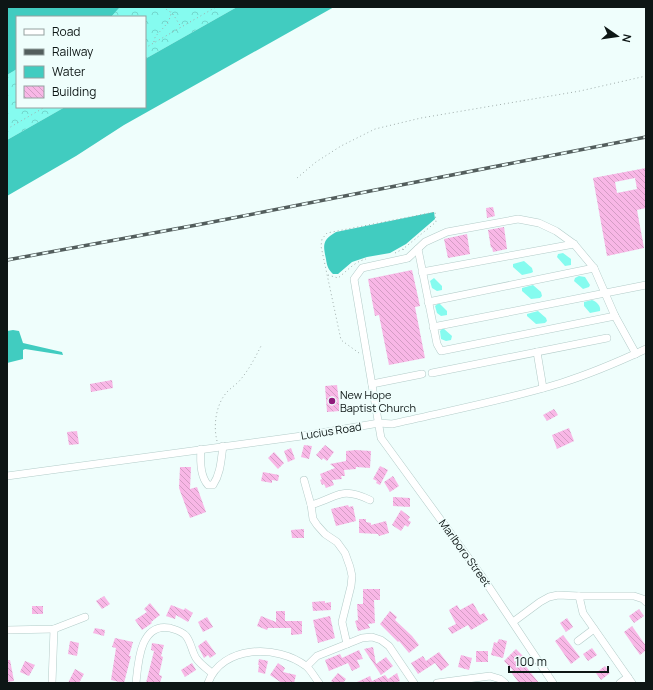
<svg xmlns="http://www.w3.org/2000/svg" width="653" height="690" font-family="Manrope,sans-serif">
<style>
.grass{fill:#85fbef}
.forest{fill:url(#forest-crowns)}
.water{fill:#41ccc0}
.building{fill:url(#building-back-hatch);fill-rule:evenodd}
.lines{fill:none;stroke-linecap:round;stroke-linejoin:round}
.minor-casing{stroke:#b3ccc9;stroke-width:8}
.path{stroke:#a0adab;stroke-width:1;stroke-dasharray:1 3;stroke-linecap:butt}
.minor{stroke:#fff;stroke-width:7}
.rail-casing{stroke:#535e5d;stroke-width:3.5}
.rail{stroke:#effefc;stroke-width:2;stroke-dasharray:6;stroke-linecap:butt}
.poi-dot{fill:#8f1a7a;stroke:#effefc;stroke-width:1.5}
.labels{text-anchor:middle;stroke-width:3.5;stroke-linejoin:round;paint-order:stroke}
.poi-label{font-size:11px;fill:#0d1615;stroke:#effefc;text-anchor:start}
.street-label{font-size:11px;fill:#0d1615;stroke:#effefc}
</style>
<defs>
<pattern id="forest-crowns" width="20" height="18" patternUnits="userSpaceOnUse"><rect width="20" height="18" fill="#85fbef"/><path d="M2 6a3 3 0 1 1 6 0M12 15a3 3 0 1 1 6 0" fill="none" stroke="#72d6cc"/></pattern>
<pattern id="building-back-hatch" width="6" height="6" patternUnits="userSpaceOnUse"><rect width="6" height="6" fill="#f8b7e6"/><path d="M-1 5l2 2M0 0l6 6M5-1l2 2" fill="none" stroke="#d39dc4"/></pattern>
</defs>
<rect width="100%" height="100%" fill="#effefc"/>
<g class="grass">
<polygon points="563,253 571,259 571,265 565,266 557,257 558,254"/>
<polygon points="524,261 532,268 533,272 531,273 522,275 513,267 513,264"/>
<polygon points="579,276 585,277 590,285 589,287 583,289 574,281 575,278"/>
<polygon points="434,278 442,286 442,290 437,291 432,288 430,281"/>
<polygon points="533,285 541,292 542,296 540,298 531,299 522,291 522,288"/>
<path d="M592,300c5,2 9,6 8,11l-10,2 -6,-7v-4z"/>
<polygon points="439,303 447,311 447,315 441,316 437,313 435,306"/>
<polygon points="538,311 546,318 547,321 545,323 536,324 527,316 527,314"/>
<polygon points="443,328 452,336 451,340 446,341 441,339 440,331"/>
</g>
<g class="forest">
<polygon points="120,7 237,7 145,59 145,17 111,17"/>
<polygon points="17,69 17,107 65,107 7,140 7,75"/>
</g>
<g class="water">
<polygon points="7,7 120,7 111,17 17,17 17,69 7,75"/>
<polygon points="237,7 334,7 124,125 76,156 7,196 7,140 65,107 145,107 145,59"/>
<path d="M434,212l1,7 -29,25 -16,9 -23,4 -15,5 -14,12h-5c-5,-5 -6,-8 -7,-15 -3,-14 -4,-19 10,-27z"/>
<polygon points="13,330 19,331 23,343 62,352 63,355 25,349 23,350 23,359 7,363 7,331"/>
</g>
<g class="building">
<path d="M646,168v40l-9,2 7,38 -37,8 -14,-78zM635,178l2,11 -20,4 -2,-11z"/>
<polygon points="493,207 495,216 487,218 486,208"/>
<polygon points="504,227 507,249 493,252 492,247 491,248 488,230"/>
<polygon points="467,234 470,254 448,258 444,239"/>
<polygon points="412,270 420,306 415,307 425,358 389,365 379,315 375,316 368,279"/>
<polygon points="112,380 113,388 91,392 90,384"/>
<polygon points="337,385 340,411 327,412 325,386"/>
<polygon points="554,409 558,415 547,421 543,415"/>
<polygon points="569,428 574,441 557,449 552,435"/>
<polygon points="77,431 79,444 69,445 67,432"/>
<polygon points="304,445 312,446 309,459 301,457"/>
<polygon points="325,445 334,452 327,461 323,458 322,460 316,455"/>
<polygon points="291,448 295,459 288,462 284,451"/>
<polygon points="356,450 371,451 370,468 356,467 356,469 344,470 345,476 341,476 342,479 332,480 334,485 326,488 324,484 322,485 320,480 322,479 320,474 335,468 330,464 346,461 346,451"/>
<polygon points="274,452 284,463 278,469 268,458"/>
<polygon points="380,466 388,470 380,485 376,483 377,481 373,479"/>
<polygon points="180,467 191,467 190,489 197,487 206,512 190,518 179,488"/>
<polygon points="263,472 279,475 278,481 272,480 272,483 261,481"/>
<polygon points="393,476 399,486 390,492 384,482"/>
<polygon points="393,497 410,498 410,507 393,506"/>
<polygon points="348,505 349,507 353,506 356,521 336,526 331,509"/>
<polygon points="401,510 410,517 408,520 411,522 408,527 405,525 401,531 392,525"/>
<polygon points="359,519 366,519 366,522 371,523 371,525 386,521 389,533 379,536 378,534 359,533"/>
<polygon points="304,529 304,538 292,538 291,530"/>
<polygon points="363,589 380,589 380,600 374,600 375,623 368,624 370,628 358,631 355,621 358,620 357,604 363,604"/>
<polygon points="104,596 110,604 102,609 96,601"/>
<polygon points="325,601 325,603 331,602 331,610 313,611 312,602"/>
<polygon points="150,603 160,615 151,622 152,623 142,630 135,620 147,612 144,609"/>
<polygon points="473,603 480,615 484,613 488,620 471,630 468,625 452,634 448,628 456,624 449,610 457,605 460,610"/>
<polygon points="171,605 184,610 185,608 193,613 188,622 176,615 175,619 166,616"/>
<rect x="32" y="606" width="11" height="8"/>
<polygon points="639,609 644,616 634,623 629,616"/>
<polygon points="276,611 285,611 285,621 302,621 302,634 291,635 291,628 268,628 267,630 257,626 261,616 276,622"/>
<polygon points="390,611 397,617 395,620 412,636 419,645 409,653 399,641 398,642 380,624"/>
<polygon points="330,616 335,638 318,643 313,620"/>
<polygon points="207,617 213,627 203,632 198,622"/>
<polygon points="567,618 573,627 566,632 560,623"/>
<polygon points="632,626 646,646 646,650 640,655 624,632"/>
<polygon points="95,628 105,630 104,636 93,633"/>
<polygon points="563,635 580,657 571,664 555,641"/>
<polygon points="115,638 133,642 129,656 131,656 124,683 111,680 116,648 112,647"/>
<polygon points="499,639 507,641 503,658 491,655 494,642 497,643"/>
<polygon points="206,640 216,654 210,658 208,655 204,658 198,646"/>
<polygon points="70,641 79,643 77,656 68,654"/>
<polygon points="152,643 164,645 161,656 163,657 159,675 162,676 160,683 146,683 154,651 151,650"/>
<polygon points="373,647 376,664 386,657 393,666 381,675 364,649"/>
<polygon points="592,648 597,655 588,661 583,654"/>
<polygon points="516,649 523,656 520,659 539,683 519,683 511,672 513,670 504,661"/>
<polygon points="359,650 363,659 357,660 360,667 352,671 348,663 329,671 325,660 340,654 342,658"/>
<rect x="476" y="651" width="12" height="11"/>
<polygon points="439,652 449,665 441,671 435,663 418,674 411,663 423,656 426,661"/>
<polygon points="461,655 472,658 469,670 458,667"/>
<polygon points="259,659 268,661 265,674 258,672 259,665 258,665"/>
<polygon points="7,660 10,660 14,681 7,682"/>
<polygon points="25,661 35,665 29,676 20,672"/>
<polygon points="192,663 196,670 185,677 181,670"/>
<polygon points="278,663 285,668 283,672 296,675 294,683 282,683 270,675"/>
<polygon points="605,666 610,673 601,680 596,673"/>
<polygon points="75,669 84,674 79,683 68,683"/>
<polygon points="338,673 346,679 343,683 334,683 331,681"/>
<polygon points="397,673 400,681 395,683 355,683 370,676 372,681 385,675 388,679"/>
</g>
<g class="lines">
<defs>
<g id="minor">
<polyline points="418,249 437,344 441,351 615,316"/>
<polyline points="422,272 574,244"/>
<polyline points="428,302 594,268"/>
<polyline points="433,327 646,285"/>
<polyline points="537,352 543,388"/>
<polyline points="432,373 607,338"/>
<polyline points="372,384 422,374"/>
<path d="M201,449c-1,12 -1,27 7,36h5c8,-12 8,-26 10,-39"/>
<path d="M7,476l302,-41 70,-12 13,1c56,-13 114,-24 169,-41 29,-9 57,-21 85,-34"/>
<polyline points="304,480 311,505 313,519 317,525 325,534 337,542 345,553 350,567 352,576 351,586 342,622 347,644"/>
<path d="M311,505c28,-8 29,-19 59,-5"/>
<polyline points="579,596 583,613 632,683"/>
<polyline points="513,622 540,602 549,597 558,595 579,596 634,596 643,599 646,602"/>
<polyline points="7,630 54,629 85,617"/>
<polyline points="578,641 594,629"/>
<polyline points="307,666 317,656 362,638 372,637 381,640 389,646 414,683"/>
<polyline points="52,683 54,629"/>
<path d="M136,683c2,-20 4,-61 34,-55 6,2 12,3 16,8 5,6 6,16 10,22 4,6 11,11 16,15"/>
<path d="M208,683c14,-38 69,-39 98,-17 5,4 9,12 13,17"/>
<polyline points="437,683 490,676 500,679 505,683"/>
<polyline points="553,683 481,575 381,438 354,279 362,268 408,258 425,242 447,232 518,219 539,223 556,231 574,244 594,268 615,316 636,354"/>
<polyline points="620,683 628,677"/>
</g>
</defs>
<use href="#minor" class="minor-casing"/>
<g class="path">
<polyline points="163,7 173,14 181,27"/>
<path d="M154,42c-1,-9 17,-15 17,-31"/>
<polyline points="145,48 216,7"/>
<polyline points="7,129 45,107"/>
<polyline points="297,178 316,162 341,146 375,129 421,118 580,91 646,76"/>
<polyline points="395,253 403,249"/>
<path d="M328,275l10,3c9,-7 16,-16 28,-19"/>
<polyline points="359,353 341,340 321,246 322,239 327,233 435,212 436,222 403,249 405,251"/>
<path d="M217,441c-4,-16 -1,-38 11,-50 4,-4 9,-7 13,-12 9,-11 15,-23 21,-35"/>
</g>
<use href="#minor" class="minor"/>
<defs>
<polyline id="rail" points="7,260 202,224 646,137"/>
</defs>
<use href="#rail" class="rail-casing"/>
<use href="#rail" class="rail"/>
</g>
<circle class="poi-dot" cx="332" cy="401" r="4"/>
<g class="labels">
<g class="poi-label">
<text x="340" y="399">New Hope<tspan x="340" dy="13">Baptist Church</tspan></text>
</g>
<g class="street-label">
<text transform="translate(331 431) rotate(-9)" y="4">Lucius Road</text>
<text transform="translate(465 553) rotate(54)" y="4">Marlboro Street</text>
</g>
</g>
<rect width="653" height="690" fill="none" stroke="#0d1615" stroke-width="16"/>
<rect x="16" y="16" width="130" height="92" fill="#effefc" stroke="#95a1a0"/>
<rect x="24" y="29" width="20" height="6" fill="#ffffff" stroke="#95a1a0"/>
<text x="52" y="36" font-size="12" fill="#0d1615">Road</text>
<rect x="24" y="49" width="20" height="6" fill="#535e5d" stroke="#95a1a0"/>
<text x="52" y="56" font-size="12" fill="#0d1615">Railway</text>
<rect x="24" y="66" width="20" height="12" fill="#41ccc0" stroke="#95a1a0"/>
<text x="52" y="76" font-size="12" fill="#0d1615">Water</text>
<rect x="24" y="86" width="20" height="12" fill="url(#building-back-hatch)" stroke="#95a1a0"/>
<text x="52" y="96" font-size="12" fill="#0d1615">Building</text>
<g transform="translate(617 36) rotate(103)" stroke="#effefc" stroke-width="3" paint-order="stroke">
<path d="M0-3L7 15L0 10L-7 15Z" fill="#0d1615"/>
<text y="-6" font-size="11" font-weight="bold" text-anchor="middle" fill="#0d1615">N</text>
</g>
<path d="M509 666v6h99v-6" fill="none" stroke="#0d1615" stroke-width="2"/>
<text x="515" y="666" font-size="12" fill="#0d1615" stroke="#effefc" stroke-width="3" paint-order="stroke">100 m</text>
</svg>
